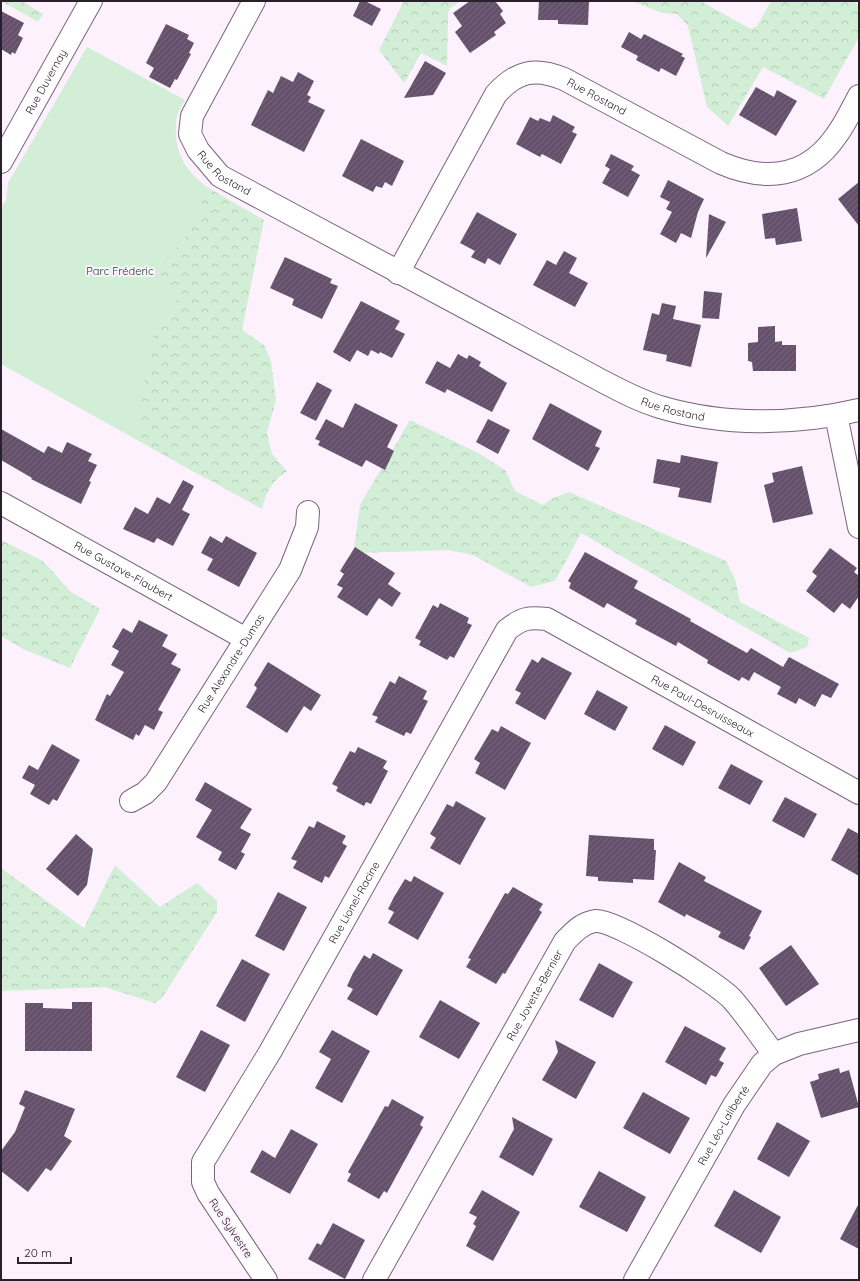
<svg xmlns="http://www.w3.org/2000/svg" width="860" height="1281" font-family="Quicksand,sans-serif">
<style>
.green{fill:#d2eed6}
.forest{fill:url(#forest-crowns)}
.building{fill:url(#building-hatch)}
.lines{fill:none;stroke-linecap:round;stroke-linejoin:round}
.minor-casing{stroke:#7b647e;stroke-width:24}
.minor{stroke:#fff;stroke-width:22}
.labels{text-anchor:middle;stroke-width:4;stroke-linejoin:round;paint-order:stroke}
.street-label{font-size:11px;fill:#2a202b;stroke:#fcf1fd}
.park-label{font-size:11px;fill:#0a4b20;stroke:#fcf1fd}
</style>
<defs>
<pattern id="forest-crowns" width="20" height="18" patternUnits="userSpaceOnUse"><rect width="20" height="18" fill="#d2eed6"/><path d="M2 6a3 3 0 1 1 6 0M12 15a3 3 0 1 1 6 0" fill="none" stroke="#b4ccb8"/></pattern>
<pattern id="building-hatch" width="6" height="6" patternUnits="userSpaceOnUse"><rect width="6" height="6" fill="#65516b"/><path d="M-1 1l2-2M0 6l6-6M5 7l2-2" fill="none" stroke="#77667c"/></pattern>
</defs>
<rect width="100%" height="100%" fill="#fcf1fd"/>
<path class="green" d="M87,47l98,53c-3,6 -7,11 -8,17 -2,6 -1,13 -1,19 2,29 21,45 44,60l-15,282 -204,-114v-156l5,-8 2,-17z"/>
<g class="forest">
<polygon points="1,1 21,1 43,14 38,22"/>
<polygon points="404,1 461,1 450,8 448,13 447,66 421,53 404,83 379,50"/>
<polygon points="632,1 700,1 751,29 757,26 771,1 853,1 859,6 859,37 824,99 763,67 728,126 707,107 688,26 677,14 662,13"/>
<path d="M207,187l57,33 -22,110 23,16 6,16 5,38 -9,33 5,21 15,17c-16,12 -20,19 -25,38l-121,-67 -1,-44 12,-44 2,-23 24,-27 -7,-17 -13,-15c5,-15 16,-19 25,-31 12,-15 18,-36 24,-54z"/>
<polygon points="410,420 478,453 505,470 515,491 543,505 553,498 569,492 726,561 735,579 740,602 809,638 807,647 790,653 581,533 555,581 531,587 473,555 448,550 360,553 354,549 360,505"/>
<polygon points="1,540 43,561 71,592 100,609 70,668 23,649 1,636"/>
<polygon points="115,865 160,907 197,883 217,901 217,912 162,998 155,1003 104,987 1,991 1,868 84,928"/>
</g>
<g class="building">
<polygon points="360,1 365,1 381,9 372,26 353,16"/>
<polygon points="470,1 495,1 503,11 500,14 506,23 494,32 496,35 470,53 455,32 462,26 453,13"/>
<polygon points="539,1 589,1 588,25 558,24 558,20 538,20"/>
<polygon points="1,11 24,23 18,35 23,38 15,54 12,52 11,55 1,49"/>
<polygon points="166,24 189,35 187,39 194,43 189,53 191,54 177,80 175,79 170,88 149,77 154,68 146,63"/>
<polygon points="629,32 641,39 644,34 683,54 681,56 685,58 676,76 661,68 659,72 636,60 638,56 621,47"/>
<polygon points="425,61 446,73 433,95 404,98"/>
<polygon points="298,72 314,81 307,95 311,97 308,102 325,110 304,152 251,125 268,90 273,93 281,76 293,82"/>
<polygon points="756,87 774,97 777,90 797,101 776,136 739,115"/>
<polygon points="553,115 575,127 572,132 577,134 561,164 542,154 540,157 516,144 530,117 538,121 540,118 550,122"/>
<polygon points="361,139 404,161 392,186 385,182 382,188 376,186 373,192 342,176"/>
<polygon points="611,154 634,166 631,170 640,175 628,197 602,183 610,169 605,166"/>
<polygon points="668,180 704,199 698,212 691,238 681,233 676,243 660,234 672,212 666,209 670,202 660,197"/>
<polygon points="859,182 859,226 838,199"/>
<polygon points="797,208 802,241 776,245 775,238 765,239 762,214"/>
<polygon points="477,212 517,234 500,265 488,258 485,264 471,257 475,251 460,243"/>
<polygon points="709,214 726,222 706,258"/>
<polygon points="564,251 577,258 569,273 588,283 575,307 533,285 547,260 556,265"/>
<polygon points="285,257 332,279 330,283 338,286 322,319 292,305 294,299 270,288"/>
<polygon points="704,291 722,293 719,319 702,318"/>
<polygon points="361,301 400,321 395,329 405,334 392,358 380,352 379,354 371,350 368,356 357,350 350,362 333,352"/>
<polygon points="662,303 676,306 673,319 701,325 691,367 666,361 667,355 643,350 652,313 659,315"/>
<polygon points="775,326 775,342 782,341 782,345 796,345 796,371 753,371 752,362 748,361 748,343 758,342 758,327"/>
<polygon points="458,354 467,359 469,355 481,362 479,366 507,383 492,412 447,389 445,393 425,383 437,361 450,368"/>
<polygon points="317,382 332,390 316,421 300,413"/>
<polygon points="355,403 398,425 387,447 394,451 385,470 366,460 362,467 318,445 320,441 315,439 326,419 343,428"/>
<polygon points="550,403 602,431 595,446 600,448 588,471 532,439"/>
<polygon points="488,419 510,430 498,454 476,442"/>
<polygon points="1,429 44,453 48,446 62,453 67,442 92,454 88,461 97,465 89,481 91,482 81,504 31,479 32,478 1,460"/>
<polygon points="681,455 718,462 711,503 678,497 680,488 653,483 657,459 680,463"/>
<polygon points="802,466 813,514 773,523 764,485 774,482 772,473"/>
<polygon points="183,480 194,486 182,510 190,514 173,546 157,538 154,543 123,529 135,507 148,514 157,497 170,504"/>
<polygon points="210,536 222,543 226,536 257,553 239,587 207,570 213,559 201,553"/>
<polygon points="355,547 395,573 388,584 401,593 392,607 379,598 367,616 337,597 343,588 337,585 344,574 340,571"/>
<polygon points="830,548 857,568 854,572 859,576 859,596 850,609 842,603 834,613 806,591 817,576 812,572"/>
<polygon points="585,552 638,581 634,588 691,619 690,621 747,653 751,648 783,667 789,657 839,684 831,698 822,694 815,707 799,698 796,704 777,694 781,687 754,672 749,681 742,677 739,681 707,663 708,660 678,642 676,646 635,624 637,620 607,603 604,608 569,588 571,583 568,581"/>
<polygon points="440,603 469,618 467,623 472,625 454,658 450,656 447,660 419,645 421,641 415,638 433,605 438,608"/>
<polygon points="139,620 168,635 162,646 177,654 171,664 181,669 158,710 163,712 154,730 145,725 139,736 136,734 133,740 95,720 107,694 110,696 124,672 111,665 119,651 112,647 123,628 132,633"/>
<polygon points="542,657 572,673 545,720 515,703 521,693 515,690 532,659 538,663"/>
<polygon points="268,662 321,695 311,711 304,706 287,733 246,707 257,688 254,685"/>
<polygon points="399,676 427,691 423,699 428,701 411,734 406,732 404,736 375,722 378,717 372,715 390,681 395,684"/>
<polygon points="597,690 628,707 615,731 584,714"/>
<polygon points="665,725 696,742 683,766 652,749"/>
<polygon points="501,726 531,743 505,790 475,773 480,763 474,759 492,729 498,732"/>
<polygon points="52,744 80,760 57,801 53,799 49,805 30,794 35,785 22,778 29,765 38,770"/>
<polygon points="358,747 387,761 383,768 388,771 371,804 366,802 364,806 336,791 338,787 332,784 350,751 355,753"/>
<polygon points="731,764 763,781 750,805 718,788"/>
<polygon points="205,782 252,809 240,828 251,834 241,852 245,854 236,870 218,860 222,852 196,837 212,810 195,800"/>
<polygon points="785,797 817,814 804,838 772,821"/>
<polygon points="456,801 486,818 460,865 430,848 436,838 430,834 437,822 447,804 453,807"/>
<polygon points="317,821 346,836 342,843 347,846 329,878 325,876 322,883 293,868 297,861 291,859 309,826 314,828"/>
<polygon points="848,828 859,834 859,876 831,860"/>
<polygon points="76,834 93,849 87,885 78,896 46,869"/>
<polygon points="589,835 654,839 654,850 656,850 654,880 633,879 633,883 598,881 598,877 586,876"/>
<polygon points="679,862 706,877 704,881 762,911 749,936 751,937 744,950 718,937 721,932 686,914 685,917 658,902"/>
<polygon points="414,876 444,893 418,940 388,923 394,912 388,909 394,897 405,879 411,882"/>
<polygon points="513,887 543,904 539,910 542,912 505,974 503,973 496,984 466,967 471,959 468,958 505,893 508,894"/>
<polygon points="278,892 307,907 284,951 255,936"/>
<polygon points="791,945 819,984 786,1006 759,968"/>
<polygon points="373,953 403,970 377,1016 347,999 353,989 347,986 353,973 364,955 370,959"/>
<polygon points="242,959 270,974 245,1022 216,1006"/>
<polygon points="599,963 633,982 613,1018 579,1000"/>
<polygon points="440,1000 480,1023 459,1059 419,1037"/>
<polygon points="72,1002 92,1002 92,1051 25,1051 25,1003 43,1003 43,1008 72,1009"/>
<polygon points="685,1026 726,1048 719,1060 724,1063 716,1077 711,1075 706,1085 665,1062"/>
<polygon points="201,1030 230,1045 205,1092 176,1077"/>
<polygon points="332,1030 370,1051 342,1103 315,1088 331,1059 319,1052"/>
<polygon points="555,1040 596,1062 576,1099 542,1080 558,1052"/>
<polygon points="839,1068 840,1073 849,1070 859,1107 821,1118 810,1082 819,1079 818,1074"/>
<polygon points="25,1090 75,1109 64,1136 72,1141 51,1171 46,1168 28,1192 1,1171 1,1151 15,1132 25,1107 19,1104"/>
<polygon points="643,1092 690,1118 670,1154 623,1128"/>
<polygon points="392,1099 424,1117 420,1125 423,1127 387,1193 384,1191 379,1199 347,1181 351,1174 348,1172 385,1106 388,1107"/>
<polygon points="512,1117 553,1139 533,1176 499,1157 514,1129"/>
<polygon points="777,1122 810,1141 789,1177 757,1159"/>
<polygon points="291,1129 318,1144 290,1194 250,1172 262,1150 275,1158"/>
<polygon points="599,1171 646,1197 627,1232 579,1207"/>
<polygon points="482,1190 520,1212 493,1261 466,1246 476,1226 473,1224 477,1217 469,1213"/>
<polygon points="734,1190 781,1217 761,1253 714,1226"/>
<polygon points="859,1203 859,1249 840,1239"/>
<polygon points="333,1223 365,1240 345,1279 308,1259 317,1243 321,1245"/>
</g>
<g class="lines">
<defs>
<g id="minor">
<path id="s1" d="M254,1l-62,115 -2,18 8,16 22,26 382,205c19,10 38,20 58,26 64,19 135,18 199,3"/>
<path id="s2" d="M1,162l90,-161"/>
<path id="s3" d="M398,273l98,-179c21,-23 39,-27 68,-15l157,84c44,19 86,15 115,-27 9,-12 16,-27 23,-40"/>
<polyline points="836,415 859,527"/>
<path id="s4" d="M1,503l245,136"/>
<path id="s5" d="M131,801l14,-8 11,-11 134,-212 17,-43 1,-15"/>
<path id="s6" d="M266,1280l-58,-87 -5,-11v-20l67,-110 237,-422c15,-12 21,-13 40,-11l312,174"/>
<path id="s7" d="M374,1280l191,-339c9,-9 17,-18 30,-20 21,-2 121,61 137,78 15,17 28,37 42,55"/>
<path id="s8" d="M635,1280l99,-175 28,-41 12,-10 25,-10 60,-14"/>
</g>
</defs>
<use href="#minor" class="minor-casing"/>
<use href="#minor" class="minor"/>
</g>
<g class="labels">
<g class="street-label">
<text dy="4" stroke="none"><textPath href="#s2" startOffset="92">Rue Duvernay</textPath></text>
<text dy="4" stroke="none"><textPath href="#s3" startOffset="317">Rue Rostand</textPath></text>
<text dy="4" stroke="none"><textPath href="#s1" startOffset="202">Rue Rostand</textPath></text>
<text dy="4" stroke="none"><textPath href="#s1" startOffset="711">Rue Rostand</textPath></text>
<text dy="4" stroke="none"><textPath href="#s4" startOffset="140">Rue Gustave-Flaubert</textPath></text>
<text dy="4" stroke="none"><textPath href="#s5" startOffset="172">Rue Alexandre-Dumas</textPath></text>
<text dy="4" stroke="none"><textPath href="#s6" startOffset="971">Rue Paul-Desruisseaux</textPath></text>
<text dy="4" stroke="none"><textPath href="#s6" startOffset="437">Rue Lionel-Racine</textPath></text>
<text dy="4" stroke="none"><textPath href="#s7" startOffset="327">Rue Jovette-Bernier</textPath></text>
<text dy="4" stroke="none"><textPath href="#s8" startOffset="178">Rue Léo-Laliberté</textPath></text>
<text transform="translate(231 1228) rotate(56)" y="4">Rue Sylvestre</text>
</g>
<g class="park-label">
<text x="120" y="275">Parc Fréderic</text>
</g>
</g>
<rect width="860" height="1281" fill="none" stroke="#2a202b" stroke-width="4"/>
<path d="M18 1257v6h53v-6" fill="none" stroke="#2a202b" stroke-width="2"/>
<text x="24" y="1257" font-size="12" fill="#2a202b" stroke="#fcf1fd" stroke-width="3" paint-order="stroke">20 m</text>
</svg>
